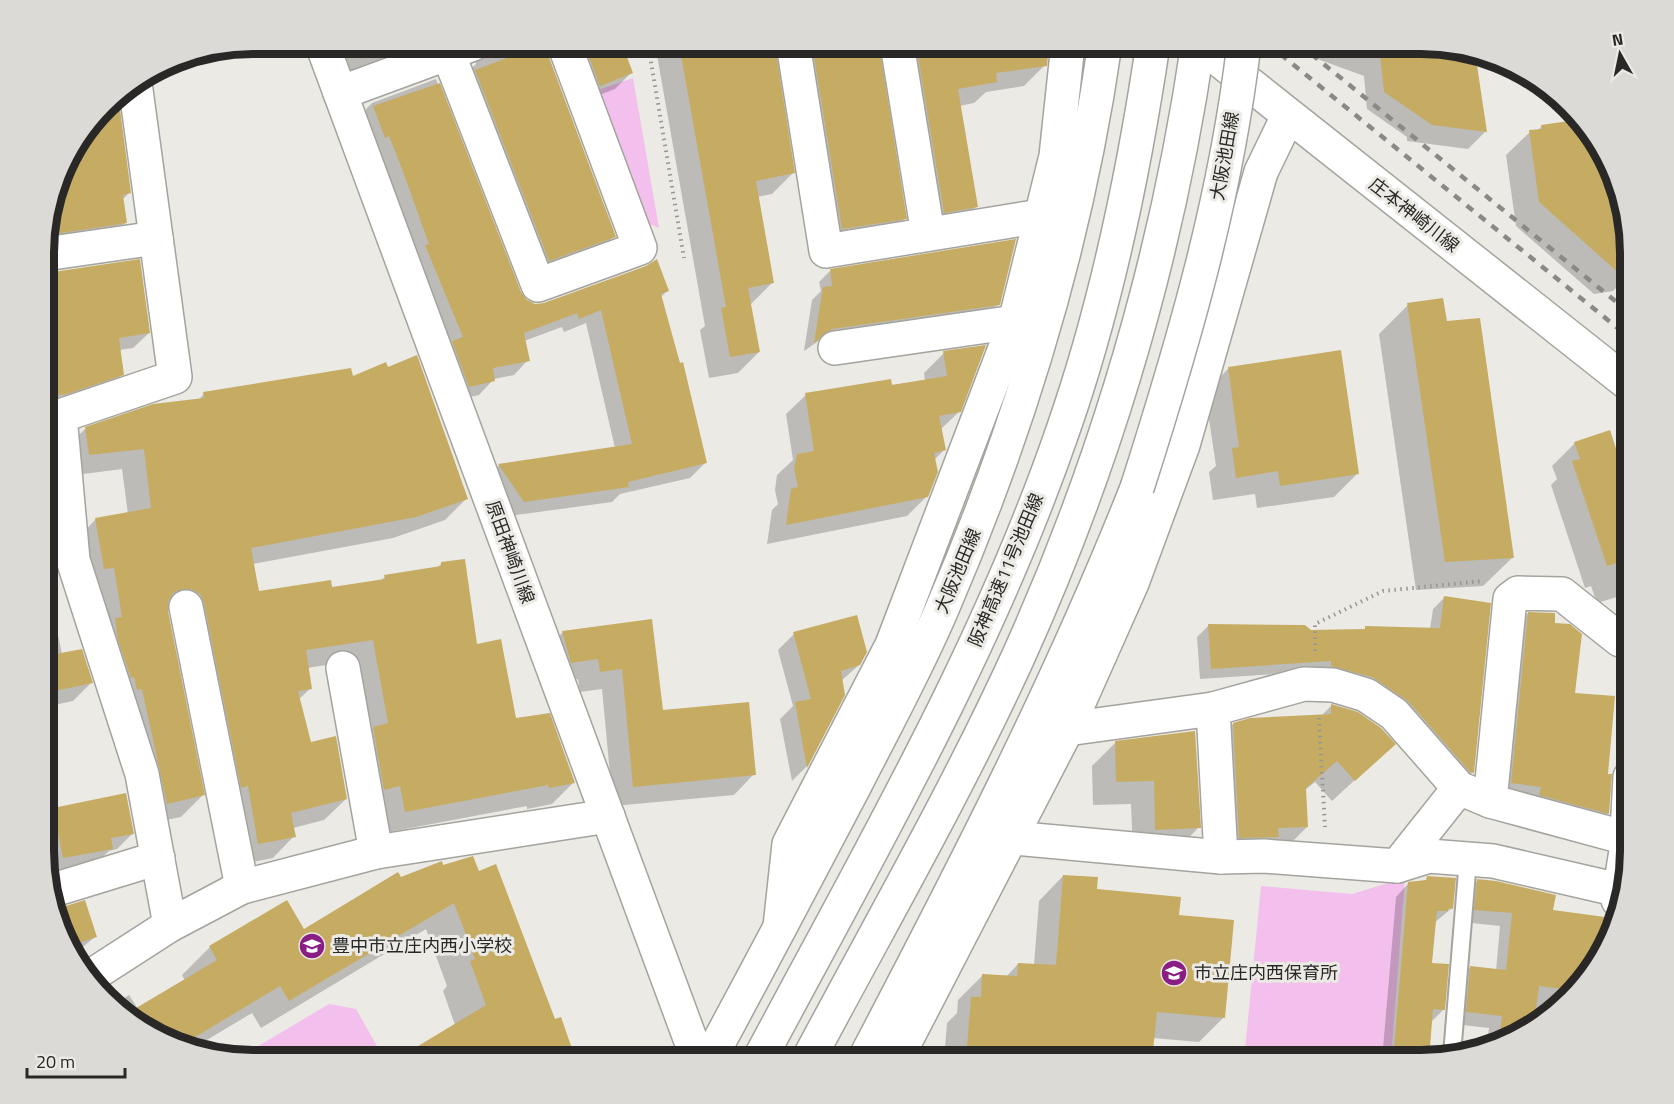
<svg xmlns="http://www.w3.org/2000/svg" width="1674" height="1104" font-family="'Titillium Web','Noto Sans JP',sans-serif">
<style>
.green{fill:#f3c0ed}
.shadow{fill:#0003}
.building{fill:#c6ac62}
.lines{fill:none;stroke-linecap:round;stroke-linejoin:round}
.service-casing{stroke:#a4a39e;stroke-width:20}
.minor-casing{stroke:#a4a39e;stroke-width:36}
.tertiary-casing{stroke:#a4a39e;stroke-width:36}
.primary-casing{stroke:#a4a39e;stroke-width:36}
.motorway-casing{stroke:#a4a39e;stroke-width:36}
.path{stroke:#979692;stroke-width:4;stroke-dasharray:1.5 4.5;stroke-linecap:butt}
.service{stroke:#fff;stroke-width:16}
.minor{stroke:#fff;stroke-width:33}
.tertiary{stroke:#fff;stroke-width:33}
.primary{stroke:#fff;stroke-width:33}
.motorway{stroke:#fff;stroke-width:33}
.rail{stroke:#8a8986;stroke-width:4.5;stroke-dasharray:8 8;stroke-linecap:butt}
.primary-bridge-casing{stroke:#a4a39e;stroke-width:36;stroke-linecap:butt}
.primary-bridge{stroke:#fff;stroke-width:33}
.labels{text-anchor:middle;stroke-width:6;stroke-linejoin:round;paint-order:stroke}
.street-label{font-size:18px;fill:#292827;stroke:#ebeae5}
.poi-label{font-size:18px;fill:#292827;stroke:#ebeae5;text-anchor:start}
.rim{fill:none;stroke:#292827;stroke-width:8}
</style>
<rect width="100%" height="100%" fill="#ebeae5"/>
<g class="green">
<polygon points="633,78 659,228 643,221 595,91"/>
<polygon points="1405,878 1391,1060 1244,1060 1261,886 1352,894"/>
<polygon points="329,1004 356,1009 385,1060 253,1060 238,1058"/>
</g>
<g class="shadow">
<polygon points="329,44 445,44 342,81"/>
<polygon points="465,44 544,44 614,236 598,252 533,276 457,81 476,64 475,54"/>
<polygon points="556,44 625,44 628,52 625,55 631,73 615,89 584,101"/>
<polygon points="655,44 1049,44 1045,65 1024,86 986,92 974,103 959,106 976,207 955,228 923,233 881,47 877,47 905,218 884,240 821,250 777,47 773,47 793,173 772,194 757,197 772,283 750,305 759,352 738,373 709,378 700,330 705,326"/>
<polygon points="1300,44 1421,44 1477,53 1474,56 1485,132 1468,149 1407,141 1407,137 1367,109 1364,76 1301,53"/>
<polygon points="436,79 519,293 526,301 535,305 667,291 661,297 705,463 690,478 620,494 612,502 509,516 484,480 498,466 615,448 586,323 564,332 562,327 524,341 528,360 514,375 494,379 479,395 454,401 357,118 372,103"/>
<polygon points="116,95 129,193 122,200 125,223 112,236 45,246 45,226 65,160"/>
<polygon points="1542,126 1603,149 1630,240 1630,274 1613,291 1594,294 1516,226 1506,155 1530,132 1537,131"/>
<polygon points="830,271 998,304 987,316 820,340 804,351 812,300 821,291 819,282"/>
<polygon points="54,273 149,333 133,348 119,350 122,374 106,390 45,409 45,282"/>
<polygon points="1408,305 1445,322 1513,557 1483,586 1416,590 1379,334"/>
<polygon points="944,353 960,411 940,430 944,450 934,460 927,496 907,516 767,544 772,510 778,504 775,490 777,475 793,460 786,414 806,395 925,381 924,373"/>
<polygon points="1229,368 1357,474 1334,497 1257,508 1255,494 1213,500 1209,472 1216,466 1205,392"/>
<polygon points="352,378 466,499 445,520 393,538 252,564 257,593 331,588 380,581 385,577 437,568 441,564 476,645 515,720 574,782 552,804 527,809 527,806 384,833 352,661 307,668 311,688 298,700 310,744 346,799 324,820 293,828 294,836 273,858 237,865 171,611 166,610 203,795 181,817 145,824 75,541 96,519 128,514 122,469 68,476 64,450 86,428 197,401 204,394"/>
<polygon points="1575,443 1618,460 1630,457 1630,593 1597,603 1591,586 1585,588 1551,485 1557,479 1552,466"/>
<polygon points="45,538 49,556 45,560"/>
<polygon points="45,573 62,654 91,683 73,701 45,707"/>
<polygon points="1444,598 1473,772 1461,783 1320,671 1200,679 1197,637 1208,626 1311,632 1363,631 1366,628 1430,629 1433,609"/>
<polygon points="1528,613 1553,624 1574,694 1607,775 1608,813 1598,823 1502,792 1518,623"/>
<polygon points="651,621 662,712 754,774 734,795 613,806 602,689 580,692 578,679 551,683 542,653 562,633"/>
<polygon points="794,634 859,665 841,681 843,695 806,767 792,781 780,719 793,706 778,650"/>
<polygon points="1331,706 1394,744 1332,801 1315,782 1305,790 1307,827 1285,849 1218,859 1211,746 1233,724 1321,716"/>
<polygon points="1194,732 1199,827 1176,851 1133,853 1131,804 1093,805 1092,766 1115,743"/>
<polygon points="54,809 132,834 117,849 109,851 95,864 48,873 45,818"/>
<polygon points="441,863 554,1021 560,1019 574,1060 399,1060 455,1025 443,991 447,986 426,929 261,1028 252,1013 190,1050 136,1025 116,1003 129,995 138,1009 185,981 182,975 209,948 286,902 304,931 400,879"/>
<polygon points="1063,876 1095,890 1224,1017 1199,1042 1153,1038 1151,1060 944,1060 947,1023 957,1013 958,1000 983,975 1006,977 1018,964 1034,965 1039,901"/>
<polygon points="1428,878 1452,908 1434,923 1431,964 1444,1009 1431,1022 1427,1060 1382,1060 1396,897 1408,884 1424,882"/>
<polygon points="1477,881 1552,911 1611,920 1595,968 1525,1033 1487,1044 1489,1028 1454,1024 1458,981 1470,968 1496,971 1500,926 1462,922 1465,894"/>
<polygon points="84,902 96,936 72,956 56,909"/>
</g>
<g class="building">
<polygon points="544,44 616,237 549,261 475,70"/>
<polygon points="584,44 622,44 633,73 600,86"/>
<polygon points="679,44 775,44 795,173 756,181 774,283 748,288 760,352 730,357 721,308 726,307"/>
<polygon points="812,44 879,44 907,219 842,229"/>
<polygon points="916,44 1049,44 1047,66 996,73 997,82 958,89 978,207 944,213"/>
<polygon points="1379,44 1421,44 1475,52 1487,132 1432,125 1384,92"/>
<polygon points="440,83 521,292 527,300 535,304 544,303 646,266 657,259 669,291 661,294 680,363 683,362 707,463 628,482 629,487 524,502 498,464 632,444 601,310 579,319 577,313 524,333 530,361 493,368 495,381 469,387 452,341 463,337 425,245 429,244 402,169 389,136 385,138 373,106"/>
<polygon points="118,94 131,193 123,195 127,223 48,235 46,223 65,160"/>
<polygon points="1576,120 1603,149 1630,240 1630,283 1539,202 1529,130 1542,129 1541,125"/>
<polygon points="1016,239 1000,305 832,329 814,343 823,287 832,286 830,269"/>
<polygon points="140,259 150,333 119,338 124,375 67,394 45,397 45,302 57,300 53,272"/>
<polygon points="1443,298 1447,321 1480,318 1514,558 1445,562 1407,303"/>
<polygon points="986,345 961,412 939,416 946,450 934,453 938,472 928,497 786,525 791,489 798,487 794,469 797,454 814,451 805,393 891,379 892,385 947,376 943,351"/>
<polygon points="1341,350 1359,474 1280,486 1278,471 1236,478 1232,448 1239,447 1228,367"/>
<polygon points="417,355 468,499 416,517 251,548 259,591 331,580 332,587 385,579 384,575 441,566 441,562 465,559 477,644 501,639 516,718 550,713 575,783 549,788 548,785 405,812 400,786 384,790 373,727 388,723 373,640 306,650 312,689 298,691 311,742 336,736 347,799 291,813 296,837 258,844 248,786 241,788 204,603 200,594 191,589 182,589 173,593 168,602 168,611 205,795 167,804 142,689 137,690 134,677 131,678 118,640 115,618 122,617 114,568 104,569 95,518 151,508 144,449 89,455 85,427 153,404 204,398 203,392 351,368 353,376 386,362 388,367"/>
<polygon points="1610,430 1630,492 1630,559 1607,566 1572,461 1580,459 1574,442"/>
<polygon points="1444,596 1491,603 1474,773 1470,772 1408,701 1372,677 1331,666 1331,661 1211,669 1208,624 1305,625 1311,630 1365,629 1365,626 1440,628"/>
<polygon points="1528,612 1555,613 1555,623 1570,624 1582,634 1575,693 1615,696 1608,774 1612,774 1609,814 1539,795 1541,787 1511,783"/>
<polygon points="857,615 867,652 860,665 841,671 845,695 807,768 795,702 811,699 793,632"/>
<polygon points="652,619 663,710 749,702 756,775 633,787 622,669 600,672 598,659 571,663 562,631"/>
<polygon points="82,649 93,683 45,693 45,656"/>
<polygon points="1331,704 1358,712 1381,728 1396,744 1355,781 1337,761 1306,788 1308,827 1278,828 1279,837 1239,838 1233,723 1250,718 1331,714"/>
<polygon points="1195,731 1201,828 1155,830 1154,781 1116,782 1115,741"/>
<polygon points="126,793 134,834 111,838 113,849 63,858 53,808"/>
<polygon points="473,856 479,871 496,864 555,1019 561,1017 576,1060 395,1060 486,1005 470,961 475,959 454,903 289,1001 280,986 180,1046 136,1025 126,1014 217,960 209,946 287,900 304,929 398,872 401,877 442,861 443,865"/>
<polygon points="1063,875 1098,877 1097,889 1181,897 1179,915 1234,920 1225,1018 1157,1012 1152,1060 966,1060 971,997 981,997 982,974 1017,976 1018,963 1056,965"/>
<polygon points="1427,876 1456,878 1453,909 1448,908 1448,911 1437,911 1432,963 1449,964 1445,1010 1433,1009 1429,1060 1393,1060 1408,882 1426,880"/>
<polygon points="1477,879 1496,881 1556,895 1553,910 1605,917 1595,968 1571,990 1539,986 1534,1024 1525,1033 1500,1031 1502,1016 1466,1012 1470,966 1506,970 1512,913 1474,910"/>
<polygon points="85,900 97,937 68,946 56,909"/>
</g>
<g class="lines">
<defs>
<polyline id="service" points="1452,1055 1468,859"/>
<g id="minor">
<polyline points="793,44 826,251 1041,216"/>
<polyline points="897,44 928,234"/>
<polyline points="448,53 538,285 640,248 564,44"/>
<polyline points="135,83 175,377 60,416 73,560 142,774 170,925"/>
<polyline points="340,93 473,44"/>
<polyline points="45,254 156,238"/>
<polyline points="835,348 1015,322"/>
<polyline points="186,607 242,887"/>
<polyline points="343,668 376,852"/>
<polyline points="1213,709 1221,857"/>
<polyline points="1067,729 1213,709 1304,684 1333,685 1366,695 1394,714 1459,788 1490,801 1630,839"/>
<polyline points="1490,801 1510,599 1518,593 1562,594 1620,640 1630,643"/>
<polyline points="1013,838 1221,857 1264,856 1397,866 1429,856 1493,861 1619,890"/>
<polyline points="1397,866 1459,788"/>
<polyline points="50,891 158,858"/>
<polyline points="1618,900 1626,851 1630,777"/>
<polyline points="780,927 789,844 892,645 1015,322 1056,156 1068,44"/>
<polyline points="91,976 170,925 242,887 376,852 608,816"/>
<polyline points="875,1060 904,1044 1067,729 1132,583 1183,445 1261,172 1288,116"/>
</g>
<g id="tertiary">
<polyline points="322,44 698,1060"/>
<polyline points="1199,44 1630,385"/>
</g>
<g id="primary">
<path d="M709,1060c49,-90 97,-182 145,-273 30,-59 62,-117 88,-178 78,-181 135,-370 163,-565"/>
<path d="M864,1060c98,-187 195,-375 273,-572"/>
</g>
<g id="motorway">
<path d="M759,1060c109,-205 228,-409 304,-630 43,-123 71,-258 90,-386"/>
<path d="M808,1060c71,-134 148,-267 211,-405 88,-195 148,-400 179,-611"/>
</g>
</defs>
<use href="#service" class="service-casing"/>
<use href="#minor" class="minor-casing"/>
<use href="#tertiary" class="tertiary-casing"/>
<use href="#primary" class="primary-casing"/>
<use href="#motorway" class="motorway-casing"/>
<g class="path">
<polyline points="648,44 684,258"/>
<polyline points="1315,651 1315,624 1383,591 1482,581"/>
<polyline points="1319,718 1325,827"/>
</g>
<use href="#service" class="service"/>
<use href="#minor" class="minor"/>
<use href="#tertiary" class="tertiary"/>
<use href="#primary" class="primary"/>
<use href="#motorway" class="motorway"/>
<g class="rail">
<polyline points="1268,44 1630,338"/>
<polyline points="1299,44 1630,313"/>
</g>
<defs>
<path id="primary-bridge" d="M1137,488c47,-147 89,-290 107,-444"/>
</defs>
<use href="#primary-bridge" class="primary-bridge-casing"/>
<use href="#primary-bridge" class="primary-bridge"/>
</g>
<defs>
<symbol id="school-disc" viewBox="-11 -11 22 22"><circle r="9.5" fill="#891f84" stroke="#ebeae5"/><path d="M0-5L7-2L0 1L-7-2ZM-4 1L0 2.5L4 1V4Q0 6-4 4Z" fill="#fff"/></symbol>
</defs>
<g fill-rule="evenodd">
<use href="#school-disc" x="297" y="931" width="30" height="30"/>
<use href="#school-disc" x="1159" y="958" width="30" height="30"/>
</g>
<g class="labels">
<g class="street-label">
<text transform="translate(1225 156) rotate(-80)" y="6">大阪池田線</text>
<text transform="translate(1414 215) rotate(38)" y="6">庄本神崎川線</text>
<text transform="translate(510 552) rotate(70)" y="6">原田神崎川線</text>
<text transform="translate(1006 570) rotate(-67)" y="6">阪神高速11号池田線</text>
<text transform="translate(958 571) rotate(-67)" y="6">大阪池田線</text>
</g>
<g class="poi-label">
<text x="332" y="952">豊中市立庄内西小学校</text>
<text x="1194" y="979">市立庄内西保育所</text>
</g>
</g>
<path d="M0 0H1674V1104H0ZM253 54H1421A199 199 0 0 1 1620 253V851A199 199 0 0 1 1421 1050H253A199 199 0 0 1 54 851V253A199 199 0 0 1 253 54Z" fill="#dbdad6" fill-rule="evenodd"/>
<path class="rim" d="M253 54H1421A199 199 0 0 1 1620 253V851A199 199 0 0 1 1421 1050H253A199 199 0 0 1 54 851V253A199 199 0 0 1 253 54Z"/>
<g transform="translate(1620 54) rotate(351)" stroke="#ebeae5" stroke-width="4.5" paint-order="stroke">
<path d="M0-4.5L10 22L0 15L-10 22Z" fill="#292827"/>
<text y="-9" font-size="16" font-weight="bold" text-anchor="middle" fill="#292827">N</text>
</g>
<path d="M27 1068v9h98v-9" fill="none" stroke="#292827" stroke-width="3"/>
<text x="36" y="1068" font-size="18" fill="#292827" stroke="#ebeae5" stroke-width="4.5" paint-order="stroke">20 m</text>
</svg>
